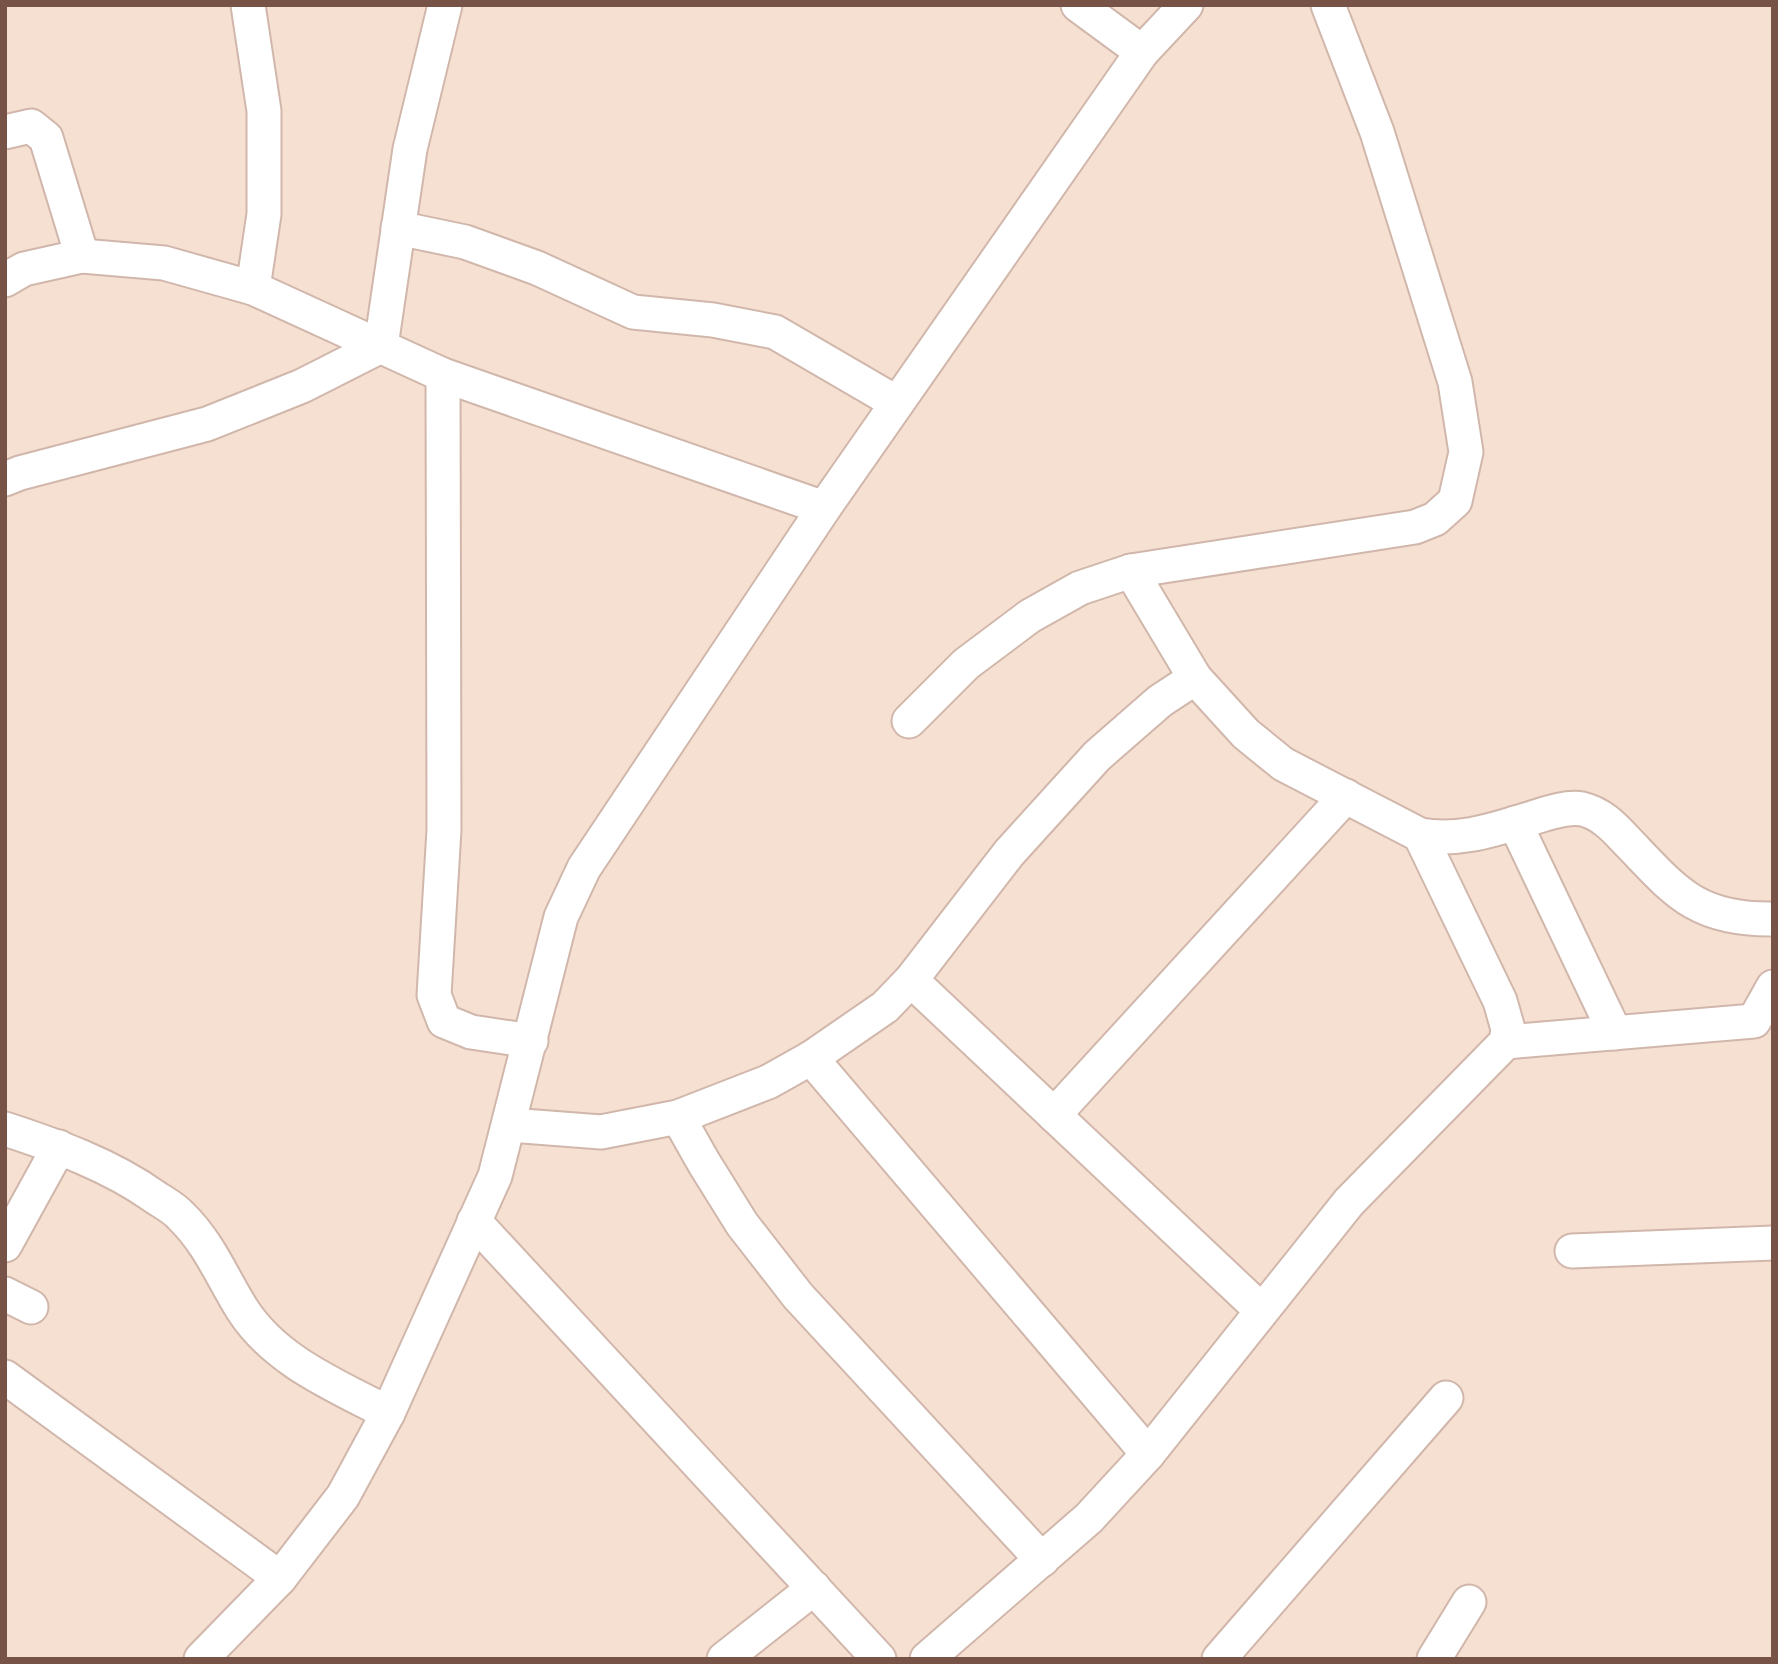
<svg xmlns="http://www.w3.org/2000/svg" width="1778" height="1664" font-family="'Varela Round',sans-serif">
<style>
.residential{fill:#f5e0d1}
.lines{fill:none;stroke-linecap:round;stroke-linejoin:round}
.minor-casing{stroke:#d1b7ab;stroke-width:37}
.minor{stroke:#fff;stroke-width:33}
</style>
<rect width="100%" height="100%" fill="#fdefe3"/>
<rect class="residential" x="5" y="5" width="1768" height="1654"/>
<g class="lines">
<defs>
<g id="minor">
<polyline points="248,5 264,111 264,214 253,288"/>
<polyline points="1078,5 1142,52"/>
<polyline points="5,132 31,126 46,138 82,256"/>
<polyline points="398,228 465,242 537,268 633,312 713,320 775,332 897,403"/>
<polyline points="5,280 24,269 82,256 164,263 253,288 443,375 824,508"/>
<polyline points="443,375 444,830 434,995 444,1021 471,1032 531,1041"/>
<polyline points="5,479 20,473 207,424 302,386 381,346 410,149 445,5"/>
<path d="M1131,571l64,107 51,56 37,30 137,71c38,7 73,-5 109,-16 16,-5 37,-13 53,-10 18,4 31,17 43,30 50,52 70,81 148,80"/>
<polyline points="909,721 966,664 1030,616 1080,588 1131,571 1415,527 1435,519 1455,501 1466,452 1455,382 1377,132 1328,5"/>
<polyline points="1515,823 1615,1033"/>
<polyline points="911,980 1261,1310"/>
<polyline points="1506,1042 1754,1021 1773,987"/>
<polyline points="811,1058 1148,1454"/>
<polyline points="1054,1115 1346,796"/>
<polyline points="678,1117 704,1163 742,1224 798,1296 1042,1560"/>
<polyline points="510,1125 601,1132 678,1117 768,1082 811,1058 885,1007 911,980 1009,853 1097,756 1160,701 1195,678"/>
<path d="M5,1129c52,17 105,36 150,68 9,6 19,11 26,19 28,27 41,61 61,93 33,52 93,76 146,104"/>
<polyline points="474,1221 879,1659"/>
<polyline points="5,1245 59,1147"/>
<polyline points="1572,1251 1773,1243"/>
<polyline points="5,1294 31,1307"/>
<polyline points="5,1377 280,1578"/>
<polyline points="201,1659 280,1578 343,1496 388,1413 495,1176 561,917 584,868 824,508 1142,52 1186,5"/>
<polyline points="724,1659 814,1588"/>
<polyline points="927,1659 1089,1518 1148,1454 1349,1202 1506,1042 1508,1029 1500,1001 1420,835"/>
<polyline points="1219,1659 1446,1398"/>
<polyline points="1434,1659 1469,1602"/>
</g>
</defs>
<use href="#minor" class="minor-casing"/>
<use href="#minor" class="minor"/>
</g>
<rect width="1778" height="1664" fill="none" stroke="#775247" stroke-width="14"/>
</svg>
